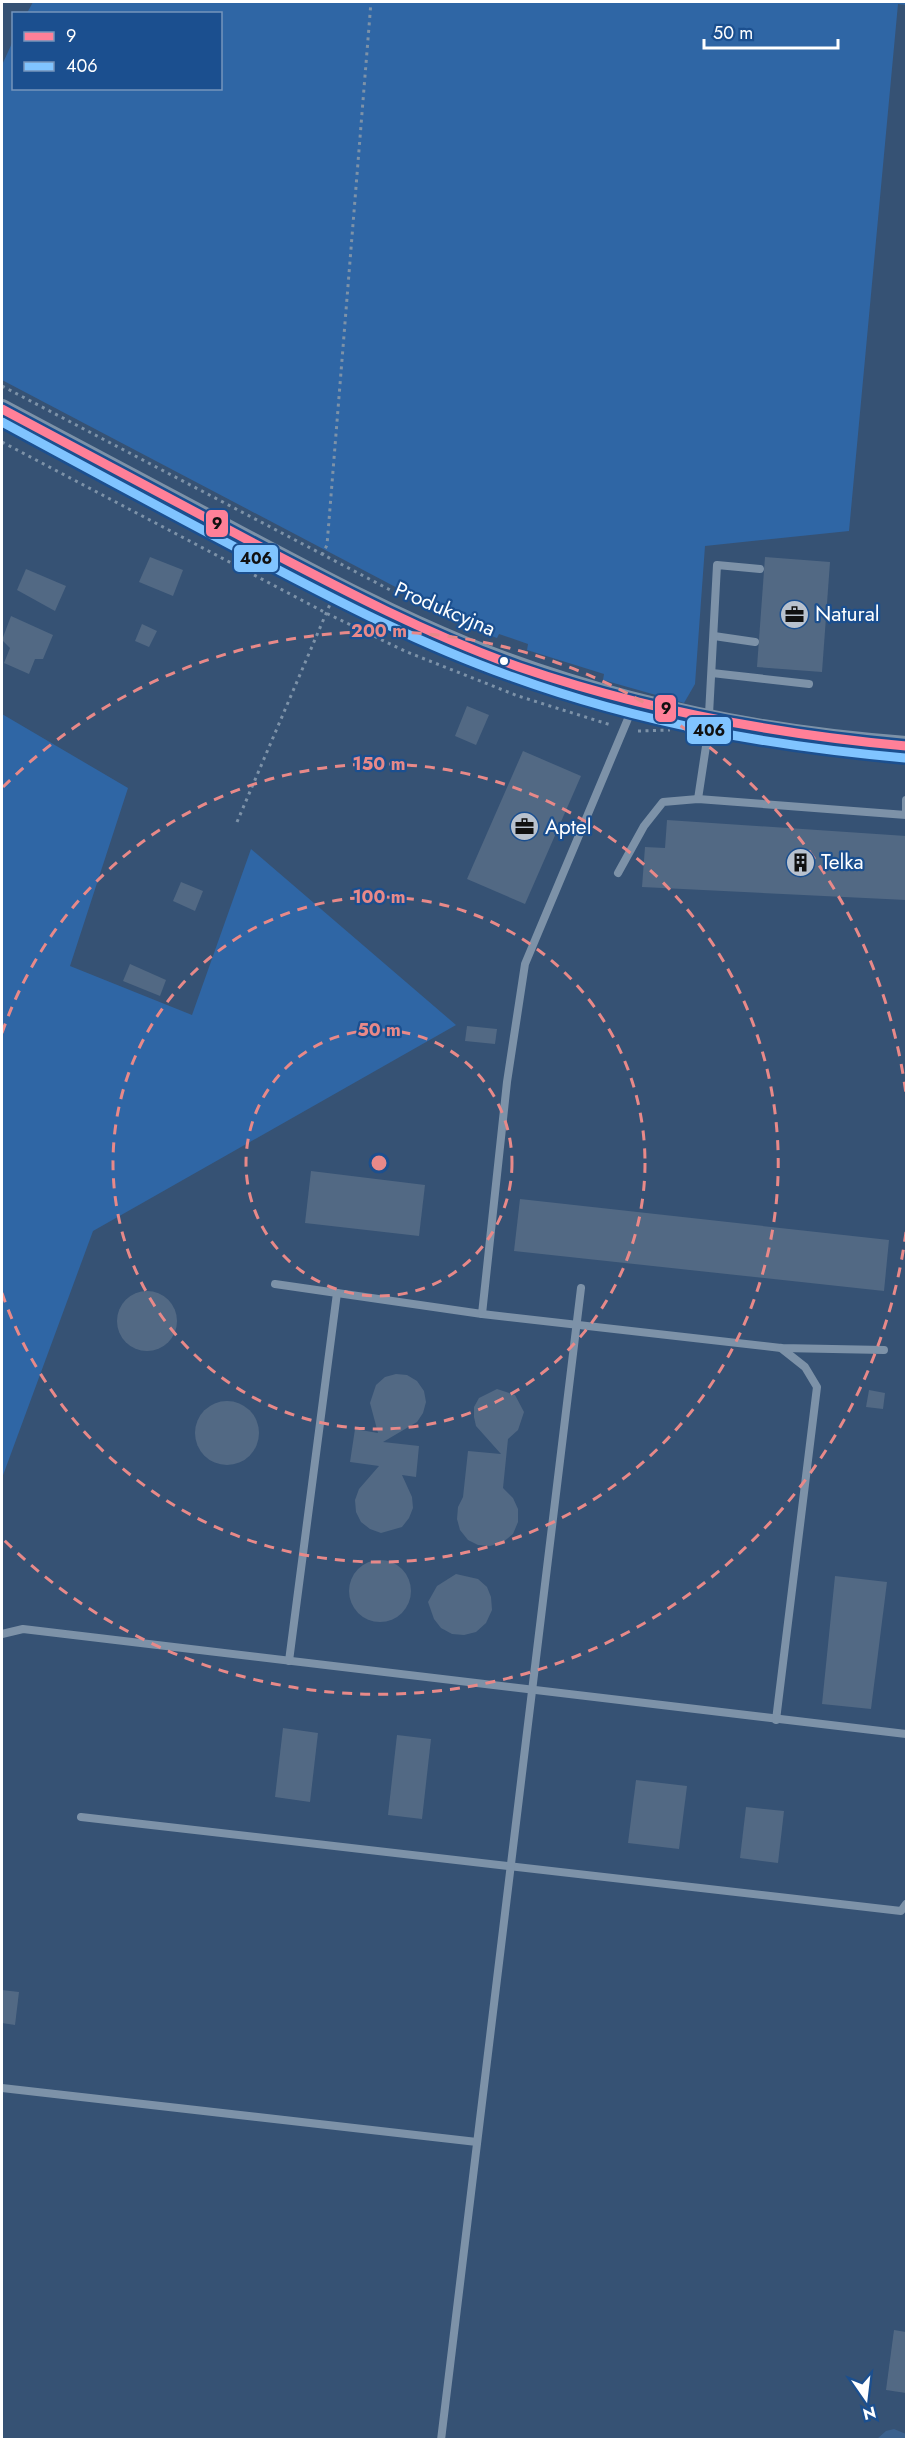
<svg xmlns="http://www.w3.org/2000/svg" width="908" height="2441" font-family="Jost,sans-serif">
<style>
.green{fill:#2f66a5}
.water{fill:#3b618d}
.building{fill:#526984}
.lines{fill:none;stroke-linecap:round;stroke-linejoin:round}
.path{stroke:#7d92a8;stroke-width:3;stroke-dasharray:3 4.5;stroke-linecap:butt}
.service{stroke:#7d92a8;stroke-width:8}
.tertiary{stroke:#7d92a8;stroke-width:20}
.bus-1-casing{stroke:#1b4f8f;stroke-width:14}
.bus-2-casing{stroke:#1b4f8f;stroke-width:14}
.bus-1{stroke:#ff8098;stroke-width:9}
.bus-2{stroke:#80c4ff;stroke-width:9}
.ring{fill:none;stroke:#e88989;stroke-width:3;stroke-dasharray:10 8}
.bus-dot{fill:#fff;stroke:#1b4f8f;stroke-width:2}
.labels{text-anchor:middle;stroke-width:4.5;stroke-linejoin:round;paint-order:stroke}
.street-label{font-size:21px;fill:#fff;stroke:#1b4f8f}
.poi-label{font-size:21px;fill:#fff;stroke:#1b4f8f;text-anchor:start}
.centre{fill:#e88989;stroke:#1b4f8f;stroke-width:3}
.ring-label{font-size:18px;text-anchor:middle;font-weight:bold;fill:#e88989;stroke:#1b4f8f;stroke-width:4.5;stroke-linejoin:round;paint-order:stroke}
.line-badge{stroke:#1b4f8f;stroke-width:2}
.pale-badge-label{font-size:16px;text-anchor:middle;font-weight:bold;fill:#111}
</style>
<rect width="100%" height="100%" fill="#365274"/>
<g class="green">
<polygon points="33,2 906,2 906,5 898,4 849,531 705,546 695,684 684,703 603,680 604,674 527,650 528,644 499,634 497,638 481,632 2,380 2,65 13,41 14,88 220,88 220,14 27,13"/>
<polygon points="2,714 128,788 70,966 192,1015 251,849 456,1025 93,1231 2,1478"/>
</g>
<polygon class="water" points="894,2429 906,2434 906,2439 877,2439 886,2431"/>
<g class="building">
<polygon points="150,557 183,570 173,596 139,582"/>
<polygon points="765,557 830,562 822,672 757,667"/>
<polygon points="26,569 66,586 55,611 17,590"/>
<polygon points="11,616 53,635 43,659 35,659 29,674 4,663 10,648 2,640"/>
<polygon points="142,624 157,631 149,647 135,641"/>
<polygon points="467,706 489,715 476,745 455,736"/>
<polygon points="523,751 581,776 525,904 467,879"/>
<polygon points="667,820 906,836 906,900 642,887 645,847 665,848"/>
<polygon points="181,882 203,891 195,911 173,901"/>
<polygon points="130,964 166,980 160,996 123,981"/>
<polygon points="467,1026 497,1029 495,1044 465,1041"/>
<polygon points="311,1171 425,1185 419,1236 305,1223"/>
<polygon points="520,1199 889,1240 884,1291 514,1251"/>
<circle cx="147" cy="1321" r="30"/>
<polygon points="396,1374 407,1375 417,1381 424,1391 426,1402 423,1413 417,1422 383,1442 419,1446 416,1477 402,1475 412,1497 413,1508 409,1518 402,1527 381,1533 370,1529 361,1522 356,1512 355,1500 359,1489 379,1466 350,1462 355,1429 378,1433 370,1403 376,1385 385,1377"/>
<polygon points="497,1389 515,1395 524,1412 518,1430 508,1439 503,1488 513,1498 518,1509 518,1522 513,1534 503,1542 490,1546 478,1545 468,1540 460,1530 457,1519 458,1507 463,1497 468,1451 501,1454 476,1426 474,1417 474,1407 479,1398"/>
<polygon points="869,1390 885,1393 883,1409 866,1407"/>
<circle cx="227" cy="1433" r="32"/>
<circle cx="380" cy="1591" r="31"/>
<polygon points="456,1574 478,1579 487,1587 491,1597 492,1610 486,1623 476,1632 464,1635 452,1634 441,1628 434,1619 428,1602 437,1586"/>
<polygon points="835,1576 887,1582 871,1709 822,1704"/>
<polygon points="283,1728 318,1733 310,1802 275,1797"/>
<polygon points="397,1735 431,1739 422,1819 388,1815"/>
<polygon points="636,1780 687,1786 679,1849 628,1843"/>
<polygon points="746,1807 784,1811 778,1863 740,1858"/>
<polygon points="2,1990 19,1992 15,2025 2,2023"/>
<polygon points="894,2330 906,2332 906,2393 886,2390"/>
</g>
<g class="lines">
<g class="path">
<polyline points="2,386 396,593"/>
<polyline points="2,442 326,613 407,652 518,696 611,725"/>
<polyline points="322,555 327,545 371,2"/>
<polyline points="638,731 670,730"/>
<polyline points="237,822 331,602"/>
</g>
<g class="service">
<polyline points="714,636 755,642"/>
<polyline points="712,673 809,684"/>
<polyline points="698,799 708,733 717,565 760,569"/>
<polyline points="618,873 644,826 663,802 698,799 906,815 906,800"/>
<polyline points="275,1284 482,1314 507,1082 525,964 635,702"/>
<polyline points="482,1314 781,1348 884,1350"/>
<polyline points="2,1634 23,1629 906,1734"/>
<polyline points="289,1661 337,1293"/>
<polyline points="776,1720 817,1387 805,1367 781,1348"/>
<polyline points="81,1817 901,1911 906,1904"/>
<polyline points="2,2088 477,2142"/>
<polyline points="441,2440 581,1288"/>
</g>
<path class="tertiary" d="M2,409c81,43 161,86 242,129 72,38 144,77 220,108 141,57 291,89 442,100"/>
<defs>
<path id="bus-1" d="M2,409c86,46 173,92 259,138 84,44 168,88 258,120 125,43 255,67 387,79"/>
<path id="bus-2" d="M2,422c83,45 166,90 250,134 85,45 170,89 261,121 127,46 258,69 392,81"/>
</defs>
<use href="#bus-1" class="bus-1-casing"/>
<use href="#bus-2" class="bus-2-casing"/>
<use href="#bus-1" class="bus-1"/>
<use href="#bus-2" class="bus-2"/>
</g>
<g class="ring">
<circle cx="379" cy="1163" r="133"/>
<circle cx="379" cy="1163" r="266"/>
<path d="M2 1033A399 399 0 1 1 2 1293"/>
<path d="M906 1232A532 532 0 0 1 3 1539M3 787A532 532 0 0 1 906 1094"/>
</g>
<defs>
<symbol id="office-disc" viewBox="-11 -11 22 22"><circle r="9.5" fill="#b9c2ce" stroke="#1b4f8f"/><path d="M-6-3h4V-5.5h4V-3h4V5H-6ZM-1-4.5V-3h2v-1.5ZM-6 0V1H6V0Z" fill="#111"/></symbol>
<symbol id="building-disc" viewBox="-11 -11 22 22"><circle r="9.5" fill="#b9c2ce" stroke="#1b4f8f"/><path d="M-4-6H4V6H1V3H-1V6H-4ZM-2.5-4.3h1.7v1.8h-1.7ZM.8-4.3h1.7v1.8H.8ZM-2.5-1h1.7V.8h-1.7ZM.8-1h1.7V.8H.8Z" fill="#111"/></symbol>
</defs>
<g fill-rule="evenodd">
<use href="#office-disc" x="778" y="598" width="33" height="33"/>
<use href="#office-disc" x="508" y="810" width="33" height="33"/>
<use href="#building-disc" x="784" y="846" width="33" height="33"/>
</g>
<circle class="bus-dot" cx="504" cy="661" r="5"/>
<g class="labels">
<g class="street-label">
<text transform="translate(445 609) rotate(23)" y="7">Produkcyjna</text>
</g>
<g class="poi-label">
<text x="815" y="621">Natural</text>
<text x="545" y="834">Aptel</text>
<text x="821" y="869">Telka</text>
</g>
</g>
<circle cx="379" cy="1163" r="9" class="centre"/>
<g class="ring-label">
<text x="379" y="637">200 m</text>
<text x="379" y="770">150 m</text>
<text x="379" y="903">100 m</text>
<text x="379" y="1036">50 m</text>
</g>
<g class="line-badge">
<rect x="205" y="509" width="24" height="29" rx="6" fill="#ff8098"/>
<rect x="233" y="544" width="46" height="29" rx="6" fill="#80c4ff"/>
<rect x="654" y="694" width="23" height="29" rx="6" fill="#ff8098"/>
<rect x="686" y="716" width="46" height="29" rx="6" fill="#80c4ff"/>
</g>
<g class="pale-badge-label">
<text x="217" y="529">9</text>
<text x="256" y="564">406</text>
<text x="666" y="714">9</text>
<text x="709" y="736">406</text>
</g>
<rect width="908" height="2441" fill="none" stroke="#ffffff" stroke-width="6"/>
<rect x="12" y="12" width="210" height="78" fill="#1b4f8f" stroke="#7695bc" stroke-width="1.5"/>
<rect x="24" y="32" width="30" height="9" fill="#ff8098" stroke="#7695bc" stroke-width="1.5"/>
<text x="66" y="42" font-size="18" fill="#ffffff">9</text>
<rect x="24" y="62" width="30" height="9" fill="#80c4ff" stroke="#7695bc" stroke-width="1.5"/>
<text x="66" y="72" font-size="18" fill="#ffffff">406</text>
<g transform="translate(866 2399) rotate(166)" stroke="#1b4f8f" stroke-width="4.5" paint-order="stroke">
<path d="M0-4.5L10 22L0 15L-10 22Z" fill="#ffffff"/>
<text y="-9" font-size="16" font-weight="bold" text-anchor="middle" fill="#ffffff">N</text>
</g>
<path d="M704 39v9h134v-9" fill="none" stroke="#ffffff" stroke-width="3"/>
<text x="713" y="39" font-size="18" fill="#ffffff" stroke="#1b4f8f" stroke-width="4.5" paint-order="stroke">50 m</text>
</svg>
